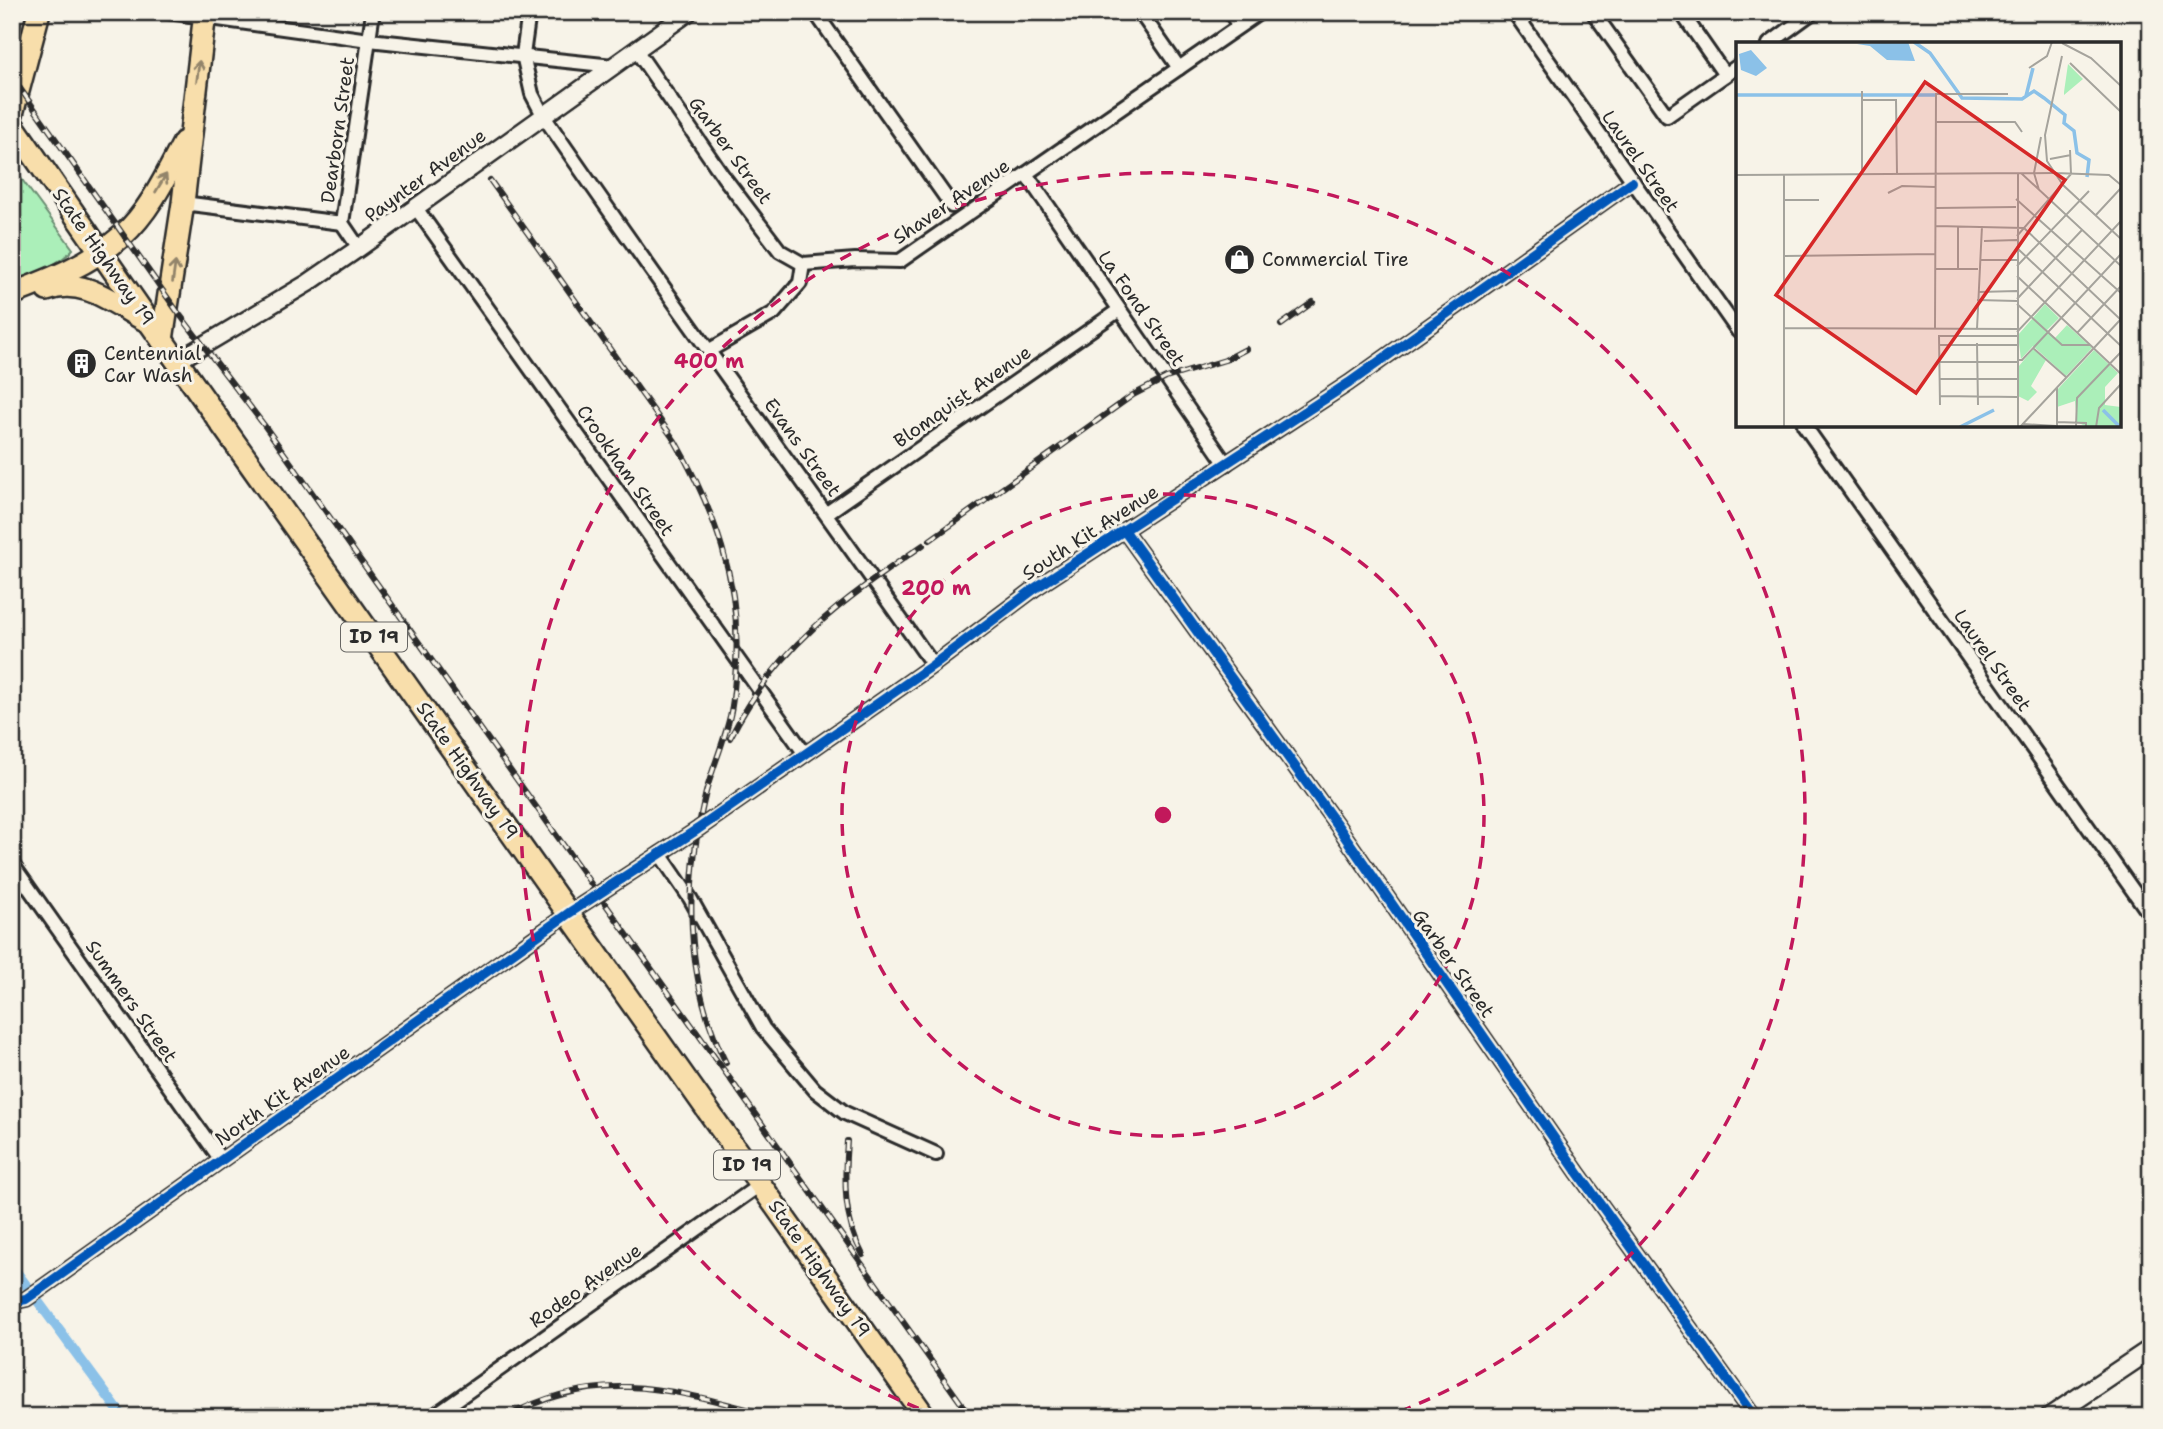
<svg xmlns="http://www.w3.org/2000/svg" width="2163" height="1429" font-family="'Shantell Sans',sans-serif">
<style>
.green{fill:#abefb9;stroke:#6b8d72;stroke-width:2}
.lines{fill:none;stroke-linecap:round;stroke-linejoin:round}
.canal{stroke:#8bc1e8;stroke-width:10}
.minor-casing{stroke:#2b2b2b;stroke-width:18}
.tertiary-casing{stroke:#2b2b2b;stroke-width:21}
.secondary-casing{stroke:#2b2b2b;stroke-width:23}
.primary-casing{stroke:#2b2b2b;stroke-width:26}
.minor{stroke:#f7f3e8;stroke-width:12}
.tertiary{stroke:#f7f3e8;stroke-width:16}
.secondary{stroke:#f7f3e8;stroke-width:18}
.primary{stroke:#f8deab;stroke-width:21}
.rail-casing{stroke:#2b2b2b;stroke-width:6}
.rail{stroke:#f7f3e8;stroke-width:3.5;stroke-dasharray:10;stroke-linecap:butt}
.cycleway-casing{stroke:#f7f3e8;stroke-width:15}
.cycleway{stroke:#0057b8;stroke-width:10}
.oneway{stroke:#92846b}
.ring{fill:none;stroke:#c2185b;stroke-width:3.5;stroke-dasharray:12 9}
.labels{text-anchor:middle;stroke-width:6;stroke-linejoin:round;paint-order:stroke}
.shield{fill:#f7f3e8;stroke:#686764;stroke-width:2}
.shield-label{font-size:18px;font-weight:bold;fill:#2b2b2b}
.street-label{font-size:19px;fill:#2b2b2b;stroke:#f7f3e8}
.poi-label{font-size:19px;fill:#2b2b2b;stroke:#f7f3e8;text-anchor:start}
.inset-river{fill:none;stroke:#8bc1e8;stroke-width:3.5}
.inset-road{fill:none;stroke:#a5a39c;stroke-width:2}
.view{fill:#d62828;fill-opacity:0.15;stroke:#d62828;stroke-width:3.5}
.inset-edge{fill:none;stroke:#2b2b2b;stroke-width:3.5}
.centre{fill:#c2185b;stroke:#f7f3e8;stroke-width:3.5}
.ring-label{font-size:21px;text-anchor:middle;font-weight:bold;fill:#c2185b;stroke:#f7f3e8;stroke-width:6;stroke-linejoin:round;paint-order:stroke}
</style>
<rect width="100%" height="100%" fill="#f7f3e8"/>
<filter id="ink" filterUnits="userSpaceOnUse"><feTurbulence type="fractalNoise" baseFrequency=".0143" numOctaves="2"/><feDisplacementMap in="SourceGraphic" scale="14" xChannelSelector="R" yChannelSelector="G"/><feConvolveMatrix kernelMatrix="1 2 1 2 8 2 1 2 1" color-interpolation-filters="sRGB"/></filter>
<g filter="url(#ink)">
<path class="green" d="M12,166l61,83c-14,17 -41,25 -61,32z"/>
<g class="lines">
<polyline class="canal" points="12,1266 123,1417"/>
<defs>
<g id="minor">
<polyline points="168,12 369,40 613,66"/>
<path d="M529,12l-6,43 9,39 11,21c127,186 261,366 390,550"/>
<polyline points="815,12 952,206"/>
<polyline points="1140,12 1179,68"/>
<polyline points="1230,12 1239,26"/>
<polyline points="1514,12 1738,331"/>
<polyline points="1593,12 1667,116 1738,66"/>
<polyline points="1681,12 1725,75"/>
<polyline points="1769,44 1813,12"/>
<polyline points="636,50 723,176 780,251 803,264"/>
<polyline points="1026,174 1226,464"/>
<polyline points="183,203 342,223"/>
<polyline points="416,208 805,754"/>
<polyline points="359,248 342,223 373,12"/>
<polyline points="803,264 855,260 900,261 1260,12"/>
<polyline points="710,350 774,313 800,283 803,264"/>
<polyline points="1804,425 2151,916"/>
<polyline points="827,513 1119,310"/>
<polyline points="1124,530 1337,825 1578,1173 1754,1417"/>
<polyline points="660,854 690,898 763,1028 815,1090 845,1113 936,1154"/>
<polyline points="12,864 221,1160"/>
<polyline points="12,1302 26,1299 39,1290 569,913 698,829 933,665 1034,589 1349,383 1632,182"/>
<polyline points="432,1417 761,1184"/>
</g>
<polyline id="tertiary" points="179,360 308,283 359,248 689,12"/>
<polyline id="secondary" points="2050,1417 2151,1349"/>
<g id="primary">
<polyline points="12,114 39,12"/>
<polyline points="12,124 150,323 925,1417"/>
<path d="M47,290c36,-14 67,14 98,30"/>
<path d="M12,294c39,-15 78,-30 110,-58 28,-25 45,-62 62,-94"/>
<polyline points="162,340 183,203 205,12"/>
</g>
</defs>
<use href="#minor" class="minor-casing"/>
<use href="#tertiary" class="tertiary-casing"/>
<use href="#secondary" class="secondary-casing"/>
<use href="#primary" class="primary-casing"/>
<use href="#minor" class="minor"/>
<use href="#tertiary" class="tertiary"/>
<use href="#secondary" class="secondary"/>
<use href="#primary" class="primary"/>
<defs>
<g id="rail">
<polyline points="12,77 177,311 264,425 971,1417"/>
<path d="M490,180l185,261c39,69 66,140 61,222 -1,17 -2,36 -6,53 -6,26 -17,51 -24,76 -22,89 -22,187 20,271"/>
<polyline points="1281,325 1313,302"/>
<polyline points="930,540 1133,395 1166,378 1225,360 1246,349"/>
<path d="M730,738c46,-91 112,-137 193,-193"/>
<path d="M847,1141c-3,38 -4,79 16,114"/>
<path d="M506,1417c96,-53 173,-25 272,0"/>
</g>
</defs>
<use href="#rail" class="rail-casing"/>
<use href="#rail" class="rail"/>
<defs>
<g id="cycleway">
<polyline points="1124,530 1337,825 1578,1173 1754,1417"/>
<polyline points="12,1302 26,1299 39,1290 569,913 698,829 933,665 1034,589 1349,383 1632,182"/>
</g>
</defs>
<use href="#cycleway" class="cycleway-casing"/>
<use href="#cycleway" class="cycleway"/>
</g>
<defs><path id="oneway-shaft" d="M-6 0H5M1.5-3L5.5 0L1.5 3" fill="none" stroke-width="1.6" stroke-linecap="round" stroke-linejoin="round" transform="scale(1.75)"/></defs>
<g class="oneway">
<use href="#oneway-shaft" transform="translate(198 71) rotate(-83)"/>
<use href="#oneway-shaft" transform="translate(161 183) rotate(-59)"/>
<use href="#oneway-shaft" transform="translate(174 272) rotate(-82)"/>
</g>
</g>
<g class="ring">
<circle cx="1163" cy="815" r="321"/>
<path d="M938 1416A642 642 0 1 1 1388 1416"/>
</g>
<defs>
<symbol id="shop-disc" viewBox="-11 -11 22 22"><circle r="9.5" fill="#2b2b2b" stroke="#f7f3e8"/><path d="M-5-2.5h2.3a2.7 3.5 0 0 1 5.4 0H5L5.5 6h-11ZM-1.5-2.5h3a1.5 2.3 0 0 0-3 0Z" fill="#fff"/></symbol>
<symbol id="building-disc" viewBox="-11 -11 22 22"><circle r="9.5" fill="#2b2b2b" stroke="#f7f3e8"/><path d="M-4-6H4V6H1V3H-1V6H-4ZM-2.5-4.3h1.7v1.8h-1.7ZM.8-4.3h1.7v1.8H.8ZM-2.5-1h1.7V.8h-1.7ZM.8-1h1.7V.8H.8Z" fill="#fff"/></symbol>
</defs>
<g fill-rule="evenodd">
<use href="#shop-disc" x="1222" y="242" width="35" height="35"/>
<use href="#building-disc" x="64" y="346" width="35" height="35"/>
</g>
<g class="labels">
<g class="shield">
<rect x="341" y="622.5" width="66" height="29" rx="5"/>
<rect x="714" y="1150.5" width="66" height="29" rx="5"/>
</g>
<g class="shield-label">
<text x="374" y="643">ID 19</text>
<text x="747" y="1171">ID 19</text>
</g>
<g class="street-label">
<text transform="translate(337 130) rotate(-82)" y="7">Dearborn Street</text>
<text transform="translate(731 150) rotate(54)" y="7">Garber Street</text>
<text transform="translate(1641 161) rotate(55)" y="7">Laurel Street</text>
<text transform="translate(425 175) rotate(-36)" y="7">Paynter Avenue</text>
<text transform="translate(951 201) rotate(-34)" y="7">Shaver Avenue</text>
<text transform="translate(104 256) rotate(55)" y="7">State Highway 19</text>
<text transform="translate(1142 308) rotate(55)" y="7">La Fond Street</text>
<text transform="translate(962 396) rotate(-35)" y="7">Blomquist Avenue</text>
<text transform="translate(803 447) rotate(54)" y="7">Evans Street</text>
<text transform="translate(626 470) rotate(55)" y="7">Crookham Street</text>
<text transform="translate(1090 532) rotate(-33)" y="7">South Kit Avenue</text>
<text transform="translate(1993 660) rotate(55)" y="7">Laurel Street</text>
<text transform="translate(468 770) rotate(55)" y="7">State Highway 19</text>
<text transform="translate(1454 963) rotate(55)" y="7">Garber Street</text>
<text transform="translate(132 1001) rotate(55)" y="7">Summers Street</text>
<text transform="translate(282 1095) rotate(-35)" y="7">North Kit Avenue</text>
<text transform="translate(820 1268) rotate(55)" y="7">State Highway 19</text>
<text transform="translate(585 1285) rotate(-35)" y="7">Rodeo Avenue</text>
</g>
<g class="poi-label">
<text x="1262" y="266">Commercial Tire</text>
<text x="104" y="360">Centennial<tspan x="104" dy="22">Car Wash</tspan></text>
</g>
</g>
<g transform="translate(1736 42)">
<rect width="385" height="385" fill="#f7f3e8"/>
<path d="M332,22l15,15 -19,16v-3zM309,262l14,14 -12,12 8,8 12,-13 25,23 -26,28 -33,-30 -12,13 -3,-24zM297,307l13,11 -15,26 6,6 -9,9 -10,-5 1,-30zM358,308l24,23 -13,14v18l16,2v20h-34l-10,-5 -2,-21 -18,6v-17z" fill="#abefb9"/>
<path d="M172,0l7,19 -28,-1 -17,-14 -13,-2zM15,8l16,18 -11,8 -15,-6 -2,-16z" fill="#8bc1e8"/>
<path class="inset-river" d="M178,0l16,11 32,45 60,1 12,-8 10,7 21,17 -1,8 10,8 3,22 12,7 -2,17M0,53h200M290,54l7,-28M367,368l17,17M224,385l34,-17"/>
<path class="inset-road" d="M326,1l29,15 30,28M326,14l-17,79 2,26 16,24 58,54M334,21l51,49M293,26l18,-12 5,-14M126,58h34l1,74M200,80h79l7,10M334,108l1,24M314,117l21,-4M285,131l100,93M319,131l54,2 12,10M126,132v-83M0,133l317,-2M303,148l-5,-17 7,-36M152,151l14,-7 34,1M280,157l105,94M48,158h35M200,166l80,-1M359,174l26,-28M200,184l88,2 97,92M281,194l54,-62M248,199l33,-1M281,206l104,98M49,214l151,-2M244,218h37M281,224l72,-75M199,227h43M222,227v-43M281,234l104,98M242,250l39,-1M281,257l65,-69M241,258l40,1M281,262l45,41h28M48,286l233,1M199,286l1,-234h72M241,287l5,-103M281,290l104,-111M341,291l44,-47M241,301l1,62M203,303h78M297,306l33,29M281,318h5l99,-106M203,320h78M204,337h77M204,354l77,1M204,363l-1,-69h78M321,380l29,1v4M286,382l35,2M48,385v-253M282,385v-254M284,385l101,-108M321,385v-39M340,385l1,-29 44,-46M360,385l3,-19 22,-24"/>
<path class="view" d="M189,40l140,98 -149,213 -140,-98z"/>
<rect width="385" height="385" class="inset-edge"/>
</g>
<circle cx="1163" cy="815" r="10" class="centre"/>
<g class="ring-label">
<text x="709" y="368">400 m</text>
<text x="936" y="595">200 m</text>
</g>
<rect width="2163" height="1429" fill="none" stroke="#f7f3e8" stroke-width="42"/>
<rect x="21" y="21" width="2121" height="1387" fill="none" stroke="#2b2b2b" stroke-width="2.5" filter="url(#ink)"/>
</svg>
